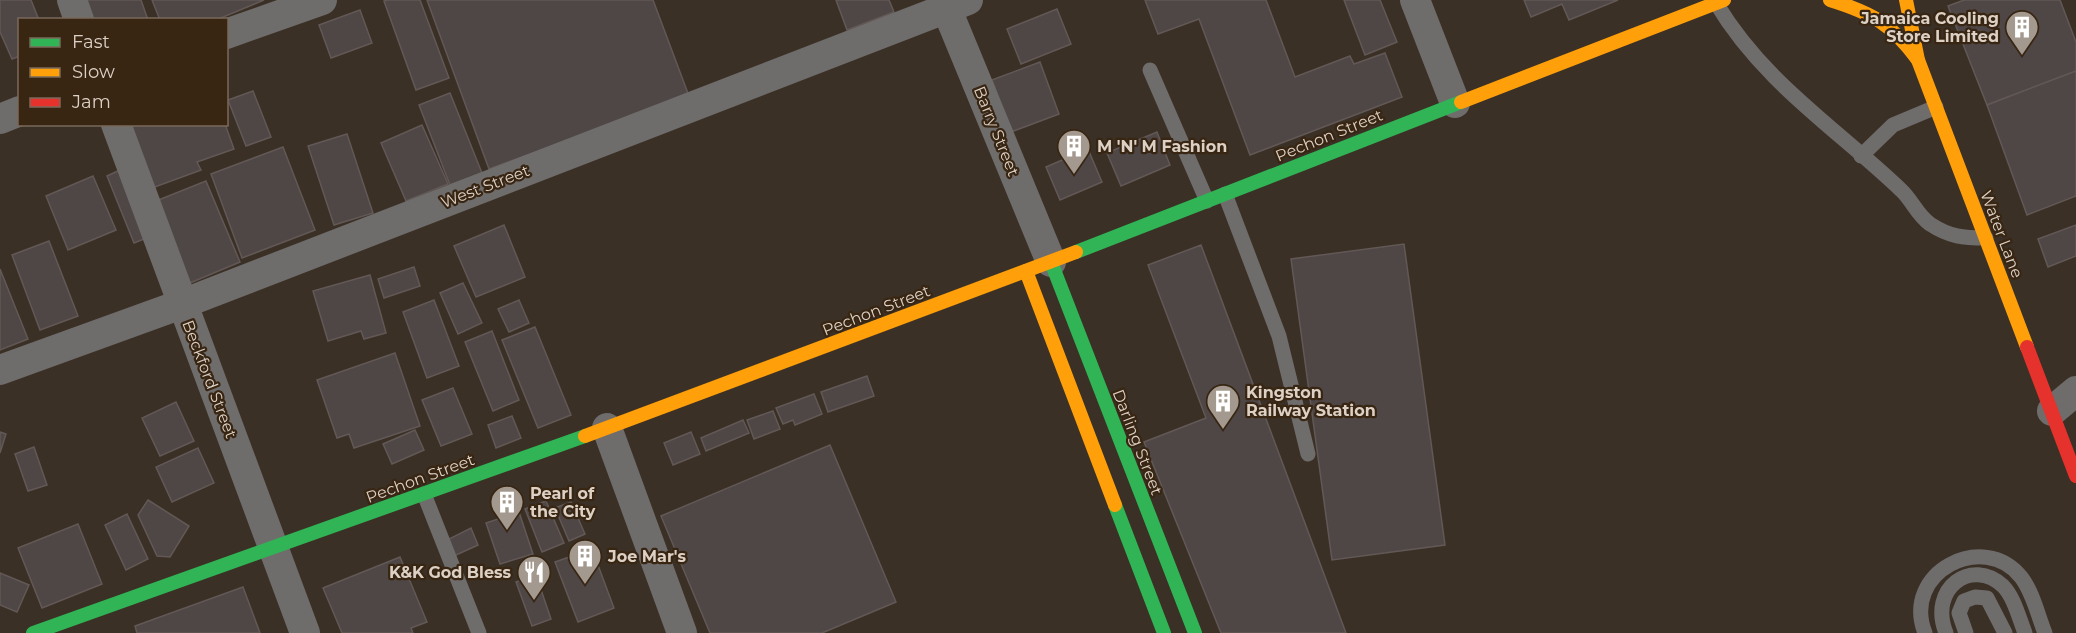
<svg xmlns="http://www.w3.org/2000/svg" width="2076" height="633" font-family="Montserrat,sans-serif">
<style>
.building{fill:#4f4746;stroke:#625856;stroke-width:1.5}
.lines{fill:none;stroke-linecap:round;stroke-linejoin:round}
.lane{stroke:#6f6c6c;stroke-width:15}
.street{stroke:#6f6c6c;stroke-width:30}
.fast{stroke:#30b455;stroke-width:14}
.slow{stroke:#ff9f0a;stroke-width:14}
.jam{stroke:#e5322d;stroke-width:14}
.labels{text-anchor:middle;stroke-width:4.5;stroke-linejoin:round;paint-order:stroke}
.poi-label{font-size:16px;font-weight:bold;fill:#ddd1c6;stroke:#382613;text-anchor:start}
.street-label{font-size:16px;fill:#ddd1c6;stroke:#382613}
</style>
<rect width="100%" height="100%" fill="#3b3025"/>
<g class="building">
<polygon points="0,0 31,0 39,20 20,20 20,56 12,59 0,32"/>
<polygon points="84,0 141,0 148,20 91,20"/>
<polygon points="152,0 264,0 216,20 160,20"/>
<polygon points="388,0 420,0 449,78 416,90 384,1"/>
<polygon points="427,0 653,0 689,96 489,169"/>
<polygon points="836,0 889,0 894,12 847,30"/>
<polygon points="1145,0 1266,0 1295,77 1350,56 1354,64 1385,53 1402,97 1250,155 1199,19 1158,34"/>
<polygon points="1344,0 1380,0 1397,42 1365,55"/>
<polygon points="1524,0 1618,0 1569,20 1562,4 1531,17"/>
<polygon points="1964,0 2060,0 2076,42 2076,71 1987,105 1948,6"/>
<polygon points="1057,9 1071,44 1021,64 1007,29"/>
<polygon points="360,10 372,43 331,58 319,25"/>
<polygon points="1040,62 1059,114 1011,132 992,80"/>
<polygon points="2076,71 2076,196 2027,215 1987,105"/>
<polygon points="253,91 271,137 246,146 228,100"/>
<polygon points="450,93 482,173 450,185 419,105"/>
<polygon points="128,124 225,124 234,149 197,162 201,170 152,188"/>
<polygon points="422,125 448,184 406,201 381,143"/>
<polygon points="1157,132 1170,165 1121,186 1107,153"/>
<polygon points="347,134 373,213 334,225 308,146"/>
<polygon points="283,147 315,230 242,258 211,174"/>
<polygon points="1088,149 1102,182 1060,200 1046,167"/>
<polygon points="122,169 149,237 134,243 107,176"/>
<polygon points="93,176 116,230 68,250 46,196"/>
<polygon points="206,181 240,262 190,283 156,201"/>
<polygon points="504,225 525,277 476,297 454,246"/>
<polygon points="2076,225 2076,256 2048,267 2038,239"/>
<polygon points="49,241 78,316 40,330 12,255"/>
<polygon points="1404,244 1445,545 1332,560 1291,259"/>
<polygon points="1201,245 1346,633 1221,633 1144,442 1206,418 1148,265"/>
<polygon points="414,267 420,286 384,298 378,279"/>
<polygon points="0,269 28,339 0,350"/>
<polygon points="370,275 386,333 364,339 361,331 328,341 313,291"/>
<polygon points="463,283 482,323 458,334 440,293"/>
<polygon points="434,300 459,366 427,378 403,312"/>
<polygon points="519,300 529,323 509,332 498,309"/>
<polygon points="535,327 571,415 538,428 502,340"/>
<polygon points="492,331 519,400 493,411 465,342"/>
<polygon points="395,353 420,426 354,448 349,434 337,438 317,380"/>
<polygon points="867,376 874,396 828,412 821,392"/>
<polygon points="453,388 472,434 441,446 422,400"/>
<polygon points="814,394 822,414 795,425 793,420 783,424 776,408"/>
<polygon points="176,402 194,441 160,456 142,418"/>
<polygon points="773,411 780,429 754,439 747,420"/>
<polygon points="512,416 521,438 496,448 488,425"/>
<polygon points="743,420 749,433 706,451 701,438"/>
<polygon points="415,430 424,450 392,464 383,444"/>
<polygon points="0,432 6,434 0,453"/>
<polygon points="691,432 700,454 673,465 664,443"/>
<polygon points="830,445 896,602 822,633 710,633 661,516"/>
<polygon points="34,447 47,485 28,491 15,454"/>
<polygon points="198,448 214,483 172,502 156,467"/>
<polygon points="148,500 189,526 170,557 157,556 138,515"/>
<polygon points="546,501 564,543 542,552 525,509"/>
<polygon points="571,502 585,534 569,541 555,508"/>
<polygon points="519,512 533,554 500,564 486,523"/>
<polygon points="127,514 148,559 126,570 105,525"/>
<polygon points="78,524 102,584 42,608 18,548"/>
<polygon points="471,528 478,545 454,556 447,540"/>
<polygon points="592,549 614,608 578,622 555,562"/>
<polygon points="400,557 427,622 411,628 413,633 342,633 323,588"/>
<polygon points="0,573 29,585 17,612 0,605"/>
<polygon points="536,575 551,619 532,626 516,582"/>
<polygon points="243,587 260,633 137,633 135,626"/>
</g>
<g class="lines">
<g class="lane">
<path d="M1716,3c48,80 119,124 185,187 11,10 16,25 29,34 20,13 33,14 56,14"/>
<polyline points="1150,70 1207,201"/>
<polyline points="1861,156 1893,125 1936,107"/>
<polyline points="1225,194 1279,336 1308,454"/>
<polyline points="424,494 479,633"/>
<path d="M1925,633c-24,-61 59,-103 96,-56 12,15 17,39 24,56"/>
<path d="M1946,633c-18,-45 26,-76 57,-47 11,11 16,32 22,47"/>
<polyline points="1966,633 1959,613 1964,601 1975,597 1987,598 2005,633"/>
</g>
<g class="street">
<polyline points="72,0 79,20"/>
<polyline points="943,0 1051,262"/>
<polyline points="1415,0 1455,103"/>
<polyline points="226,34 322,0"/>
<polyline points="0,119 20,111"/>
<polyline points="116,124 305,633"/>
<polyline points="0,370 182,304 968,0"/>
<polyline points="2052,411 2076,391"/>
<polyline points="607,428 682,633"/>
</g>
<g class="fast">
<polyline points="1076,252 1461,102"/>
<polyline points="1051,262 1195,633"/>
<polyline points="1115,505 1164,633"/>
<polyline points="33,633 585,436"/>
</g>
<g class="slow">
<path d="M1830,0c42,13 62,24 88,60"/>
<polyline points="1906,0 1918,60 2027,347"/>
<polyline points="1461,102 1724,0"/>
<polyline points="1026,271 1115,505"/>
<polyline points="585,436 1076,252"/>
</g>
<polyline class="jam" points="2027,347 2076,476"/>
</g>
<defs>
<symbol id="building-pin" viewBox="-11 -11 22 30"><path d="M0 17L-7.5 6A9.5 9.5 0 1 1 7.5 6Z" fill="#a4998e" stroke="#382613"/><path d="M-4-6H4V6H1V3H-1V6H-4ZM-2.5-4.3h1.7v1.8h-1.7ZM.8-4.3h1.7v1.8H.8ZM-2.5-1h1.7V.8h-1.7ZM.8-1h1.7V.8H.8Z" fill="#fff"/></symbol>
<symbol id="restaurant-pin" viewBox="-11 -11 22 30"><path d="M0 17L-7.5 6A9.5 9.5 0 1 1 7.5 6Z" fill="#a4998e" stroke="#382613"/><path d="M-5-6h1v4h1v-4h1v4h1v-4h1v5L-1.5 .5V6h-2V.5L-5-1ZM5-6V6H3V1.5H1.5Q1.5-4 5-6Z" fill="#fff"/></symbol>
</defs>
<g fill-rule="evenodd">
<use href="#building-pin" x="2003" y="8" width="38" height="52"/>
<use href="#building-pin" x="1055" y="127" width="38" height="52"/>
<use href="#building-pin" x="1204" y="382" width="38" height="52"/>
<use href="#building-pin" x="488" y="483" width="38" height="52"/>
<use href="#building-pin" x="566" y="537" width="38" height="52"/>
<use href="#restaurant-pin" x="515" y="553" width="38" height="52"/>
</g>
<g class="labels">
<g class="poi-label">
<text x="1999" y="24" text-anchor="end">Jamaica Cooling<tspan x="1999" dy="18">Store Limited</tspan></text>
<text x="1097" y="152">M 'N' M Fashion</text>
<text x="1246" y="398">Kingston<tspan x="1246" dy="18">Railway Station</tspan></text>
<text x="530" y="499">Pearl of<tspan x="530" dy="18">the City</tspan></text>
<text x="608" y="562">Joe Mar's</text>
<text x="511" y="578" text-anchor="end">K&amp;K God Bless</text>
</g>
<g class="street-label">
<text transform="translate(997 131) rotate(68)" y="6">Barry Street</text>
<text transform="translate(1329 135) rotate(-22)" y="6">Pechon Street</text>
<text transform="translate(485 186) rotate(-21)" y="6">West Street</text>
<text transform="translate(2002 234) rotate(69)" y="6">Water Lane</text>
<text transform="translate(876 310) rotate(-21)" y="6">Pechon Street</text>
<text transform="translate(210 379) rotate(69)" y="6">Beckford Street</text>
<text transform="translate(1138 442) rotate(69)" y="6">Darling Street</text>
<text transform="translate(420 478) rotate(-20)" y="6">Pechon Street</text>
</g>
</g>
<rect x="18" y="18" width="210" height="108" fill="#382613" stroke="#7a6a5b" stroke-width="1.5"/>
<rect x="30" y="38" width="30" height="9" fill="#30b455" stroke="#7a6a5b" stroke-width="1.5"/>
<text x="72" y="48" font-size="18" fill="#ddd1c6">Fast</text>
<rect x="30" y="68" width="30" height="9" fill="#ff9f0a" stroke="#7a6a5b" stroke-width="1.5"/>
<text x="72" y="78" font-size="18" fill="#ddd1c6">Slow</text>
<rect x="30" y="98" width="30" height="9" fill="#e5322d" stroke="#7a6a5b" stroke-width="1.5"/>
<text x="72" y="108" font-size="18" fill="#ddd1c6">Jam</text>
</svg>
